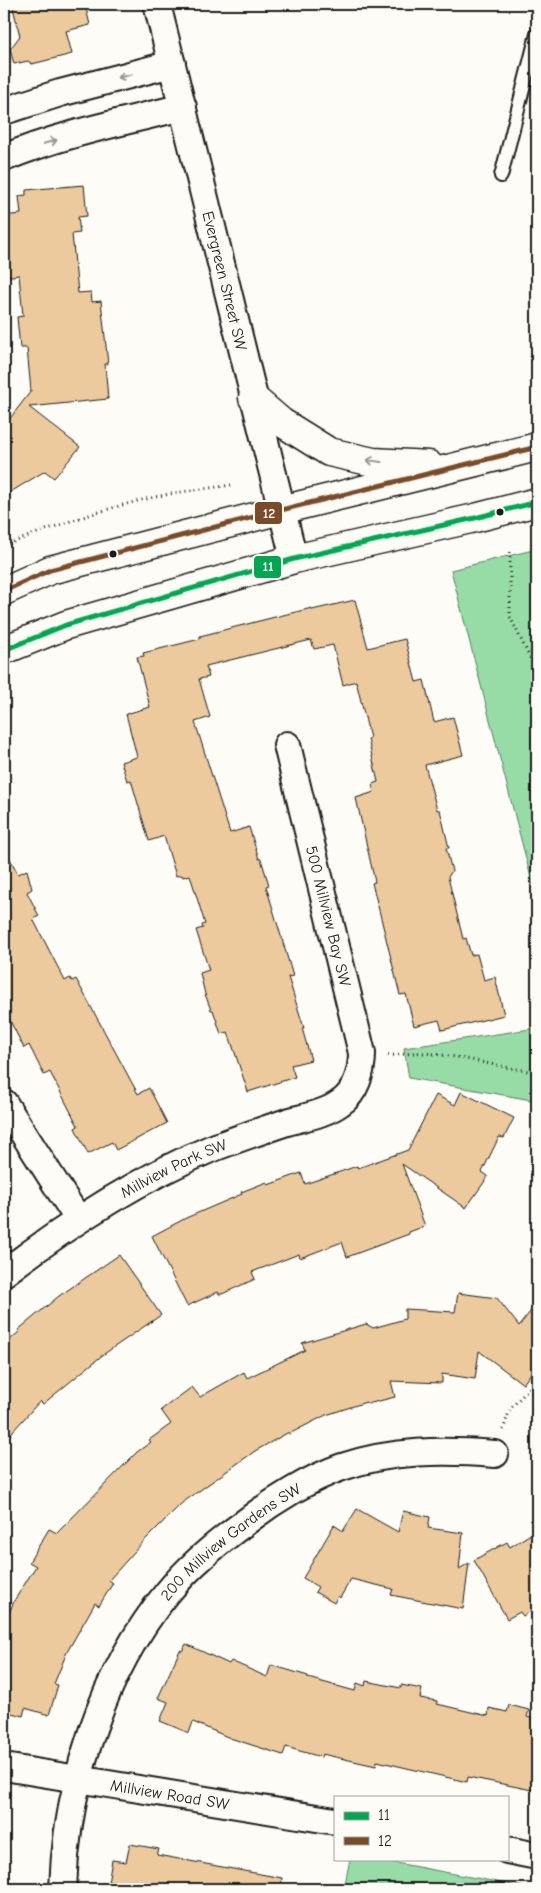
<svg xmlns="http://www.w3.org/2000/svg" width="541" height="1893" font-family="'Comic Neue',sans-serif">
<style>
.green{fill:#97dba7;stroke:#5a7c62}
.building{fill:#ecca9d;stroke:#1c1c1c}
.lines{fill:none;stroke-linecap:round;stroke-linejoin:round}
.lane-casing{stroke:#1c1c1c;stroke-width:16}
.street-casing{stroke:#1c1c1c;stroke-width:30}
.secondary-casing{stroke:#1c1c1c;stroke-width:31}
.path{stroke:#1c1c1c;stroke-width:3;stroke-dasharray:1 4;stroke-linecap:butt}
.lane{stroke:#fdfcf7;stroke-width:12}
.street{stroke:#fdfcf7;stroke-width:26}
.secondary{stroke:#fdfcf7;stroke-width:28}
.bus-1-casing{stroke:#fdfcf7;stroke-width:9}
.bus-2-casing{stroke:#fdfcf7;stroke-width:9}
.bus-1{stroke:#00a651;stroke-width:5}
.bus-2{stroke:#7a4b2a;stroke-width:5}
.oneway{stroke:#989794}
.bus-dot{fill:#1c1c1c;stroke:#fdfcf7;stroke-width:2}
.labels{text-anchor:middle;stroke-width:4;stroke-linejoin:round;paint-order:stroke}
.street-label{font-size:16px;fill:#1c1c1c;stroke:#fdfcf7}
.line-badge{stroke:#fdfcf7;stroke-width:2}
.badge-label{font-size:14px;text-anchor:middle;font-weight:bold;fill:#fff}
</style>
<rect width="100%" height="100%" fill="#fdfcf7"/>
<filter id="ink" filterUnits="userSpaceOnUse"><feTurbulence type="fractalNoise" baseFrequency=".02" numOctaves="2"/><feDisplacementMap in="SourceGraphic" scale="10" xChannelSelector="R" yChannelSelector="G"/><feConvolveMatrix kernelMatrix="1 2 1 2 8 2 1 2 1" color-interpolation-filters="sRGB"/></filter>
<g filter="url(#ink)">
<g class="green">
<polygon points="537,549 537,901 451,570"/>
<polygon points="537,1028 537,1101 409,1078 404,1048"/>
<polygon points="350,1859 375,1859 534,1889 344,1889"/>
</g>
<g class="building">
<polygon points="12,4 85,4 90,25 66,31 72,54 32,64 28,61 14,64 10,49 20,36"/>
<polygon points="84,185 87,216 78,217 80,233 72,234 78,293 91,292 92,302 101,301 108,364 105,364 108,399 29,407 80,447 54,478 45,471 4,496 4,426 31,391 27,348 20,348 17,317 23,316 19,275 4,277 4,216 21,214 19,196 26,195 26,190"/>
<polygon points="355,600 368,648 405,639 416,682 424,680 434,722 453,717 463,755 425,765 437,810 440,810 449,848 446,848 452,871 448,877 463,939 466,938 471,955 477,954 484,980 495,977 504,1015 442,1030 439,1020 414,1026 406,994 400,995 380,914 372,883 375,882 356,798 374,792 372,784 378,782 368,739 370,738 356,681 343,685 333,645 314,649 311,640 206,666 209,677 199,679 210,717 195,722 230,833 249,827 259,859 261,859 269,885 266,886 293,976 288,977 304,1028 302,1028 311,1060 291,1065 295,1077 248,1092 228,1032 221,1034 213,1010 211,1010 205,994 200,973 209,970 196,930 203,928 202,925 205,924 190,875 183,877 182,875 176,876 164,836 149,841 131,780 127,781 121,762 137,757 126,714 150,707 137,657 144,656 143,653 200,639 200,636 275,617 312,608 312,610"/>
<polygon points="4,847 18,874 27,870 32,889 27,892 39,916 33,919 65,981 70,978 72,981 76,979 138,1094 149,1088 167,1123 116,1150 112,1142 88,1154 75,1128 78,1126 50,1072 44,1075 29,1045 24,1048 4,1009"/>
<polygon points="461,1092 514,1118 504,1138 499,1137 482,1172 488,1176 487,1178 466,1208 402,1164 425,1226 409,1232 409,1234 347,1257 342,1242 300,1258 299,1254 252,1272 255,1279 222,1294 219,1294 218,1292 187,1306 152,1236 186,1218 242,1194 241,1192 267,1182 268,1185 301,1173 305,1184 357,1166 358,1168 408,1150 436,1095 455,1105"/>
<polygon points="119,1255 161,1315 104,1354 43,1404 40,1401 4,1441 4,1345 20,1331 18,1330 59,1296"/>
<polygon points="458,1293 497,1298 519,1326 537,1303 537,1365 523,1384 479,1351 475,1379 442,1374 442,1383 391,1381 395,1397 367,1404 366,1402 326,1415 289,1434 289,1432 255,1451 182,1503 144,1541 109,1580 113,1583 99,1606 95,1603 67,1652 54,1684 58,1685 49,1715 25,1708 23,1716 4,1711 4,1626 14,1601 36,1566 29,1562 49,1529 57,1533 137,1452 151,1442 149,1440 171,1424 161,1410 192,1387 200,1397 244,1372 247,1378 305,1350 302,1343 366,1324 373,1328 405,1319 405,1309 455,1312"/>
<polygon points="357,1509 398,1532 403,1511 430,1517 428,1528 463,1533 459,1569 469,1563 463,1609 391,1595 393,1589 351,1579 340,1598 338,1596 334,1603 315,1592 318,1587 303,1578 334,1525 343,1531"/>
<polygon points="537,1530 537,1607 523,1616 520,1612 507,1619 474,1560 507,1542 510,1547"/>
<polygon points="186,1644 229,1664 231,1661 267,1677 271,1665 308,1676 308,1678 355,1691 357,1683 365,1686 366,1681 401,1688 401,1685 422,1689 420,1698 437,1701 437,1704 488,1716 489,1708 507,1712 509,1705 529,1710 527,1717 537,1720 537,1791 468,1777 467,1782 377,1761 376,1766 322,1754 321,1757 286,1747 283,1755 230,1738 193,1722 189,1733 160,1721 168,1702 158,1698 180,1650 182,1651"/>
<polygon points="130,1844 159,1849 157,1855 282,1878 281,1889 107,1889 112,1860 126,1862"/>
</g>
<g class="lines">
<defs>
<polyline id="lane" points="501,176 537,34"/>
<g id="street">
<path id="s1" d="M157,4l137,555"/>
<polyline points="4,111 60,93 172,64"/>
<path d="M4,158c57,-24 119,-36 179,-51"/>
<polyline points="4,1103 78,1219"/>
<path id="s2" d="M4,1273c63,-48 130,-92 204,-123 26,-10 52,-19 79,-28 17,-5 38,-8 53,-19 16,-10 22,-32 22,-50l-75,-308"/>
<path id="s3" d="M4,1767l331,54"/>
<polyline points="507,1850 537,1856"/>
<path id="s4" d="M63,1889c3,-103 39,-217 105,-297 23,-28 50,-50 79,-71 26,-20 63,-43 95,-54 49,-17 101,-17 153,-13"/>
</g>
<g id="secondary">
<polyline points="253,398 281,422 329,452 373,462 429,465"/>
<polyline points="4,591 50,570 281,510 537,447"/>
<polyline points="4,650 66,625 294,559 475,518 537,502"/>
</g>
</defs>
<use href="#lane" class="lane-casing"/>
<use href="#street" class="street-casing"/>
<use href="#secondary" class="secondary-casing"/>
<g class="path">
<path d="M4,546c52,-21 115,-43 171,-53 18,-3 37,-5 56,-8"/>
<polyline points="510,552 510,617 537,672"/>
<path d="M388,1055c12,1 23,-3 34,-2 39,2 77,15 115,19"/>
<polyline points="503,1430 510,1409 537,1380"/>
</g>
<use href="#lane" class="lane"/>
<use href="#street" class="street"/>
<use href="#secondary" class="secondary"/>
<defs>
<polyline id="bus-1" points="4,650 66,625 294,559 475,518 537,502"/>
<polyline id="bus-2" points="4,591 50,570 281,510 537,447"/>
</defs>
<use href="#bus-1" class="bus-1-casing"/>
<use href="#bus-2" class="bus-2-casing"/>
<use href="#bus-1" class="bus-1"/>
<use href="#bus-2" class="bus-2"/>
</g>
<defs><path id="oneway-shaft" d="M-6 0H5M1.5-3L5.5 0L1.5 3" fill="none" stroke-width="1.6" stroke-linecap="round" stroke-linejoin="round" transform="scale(1.25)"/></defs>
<g class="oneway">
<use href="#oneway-shaft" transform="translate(125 76) rotate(166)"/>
<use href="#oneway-shaft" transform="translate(50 142) rotate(-16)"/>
<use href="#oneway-shaft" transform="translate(374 461) rotate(-172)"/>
</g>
</g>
<g class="bus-dot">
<circle cx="500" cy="512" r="4.5"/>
<circle cx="113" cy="554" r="4.5"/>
</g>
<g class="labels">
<g class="street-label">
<text dy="6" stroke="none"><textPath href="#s1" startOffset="285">Evergreen Street SW</textPath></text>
<text transform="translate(329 916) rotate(76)" y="6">500 Millview Bay SW</text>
<text dy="6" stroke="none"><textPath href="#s2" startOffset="200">Millview Park SW</textPath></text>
<text dy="6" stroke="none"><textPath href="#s4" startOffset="401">200 Millview Gardens SW</textPath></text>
<text dy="6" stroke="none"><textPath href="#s3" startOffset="168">Millview Road SW</textPath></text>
</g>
</g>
<g class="line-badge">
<rect x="254" y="501" width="29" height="24" rx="5" fill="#7a4b2a"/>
<rect x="253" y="555" width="29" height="24" rx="5" fill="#00a651"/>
</g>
<g class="badge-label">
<text x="269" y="518">12</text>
<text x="268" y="571">11</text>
</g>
<rect width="541" height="1893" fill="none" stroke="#fdfcf7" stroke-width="20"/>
<rect x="10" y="10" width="521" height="1873" fill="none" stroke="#1c1c1c" stroke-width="2" filter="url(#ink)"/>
<rect x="334" y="1796" width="175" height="65" fill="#fdfcf7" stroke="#a3a29f"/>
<rect x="344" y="1812" width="25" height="8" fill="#00a651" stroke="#a3a29f"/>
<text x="378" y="1820" font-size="15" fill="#1c1c1c">11</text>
<rect x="344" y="1837" width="25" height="8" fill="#7a4b2a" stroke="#a3a29f"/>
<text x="378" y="1846" font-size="15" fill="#1c1c1c">12</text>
</svg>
